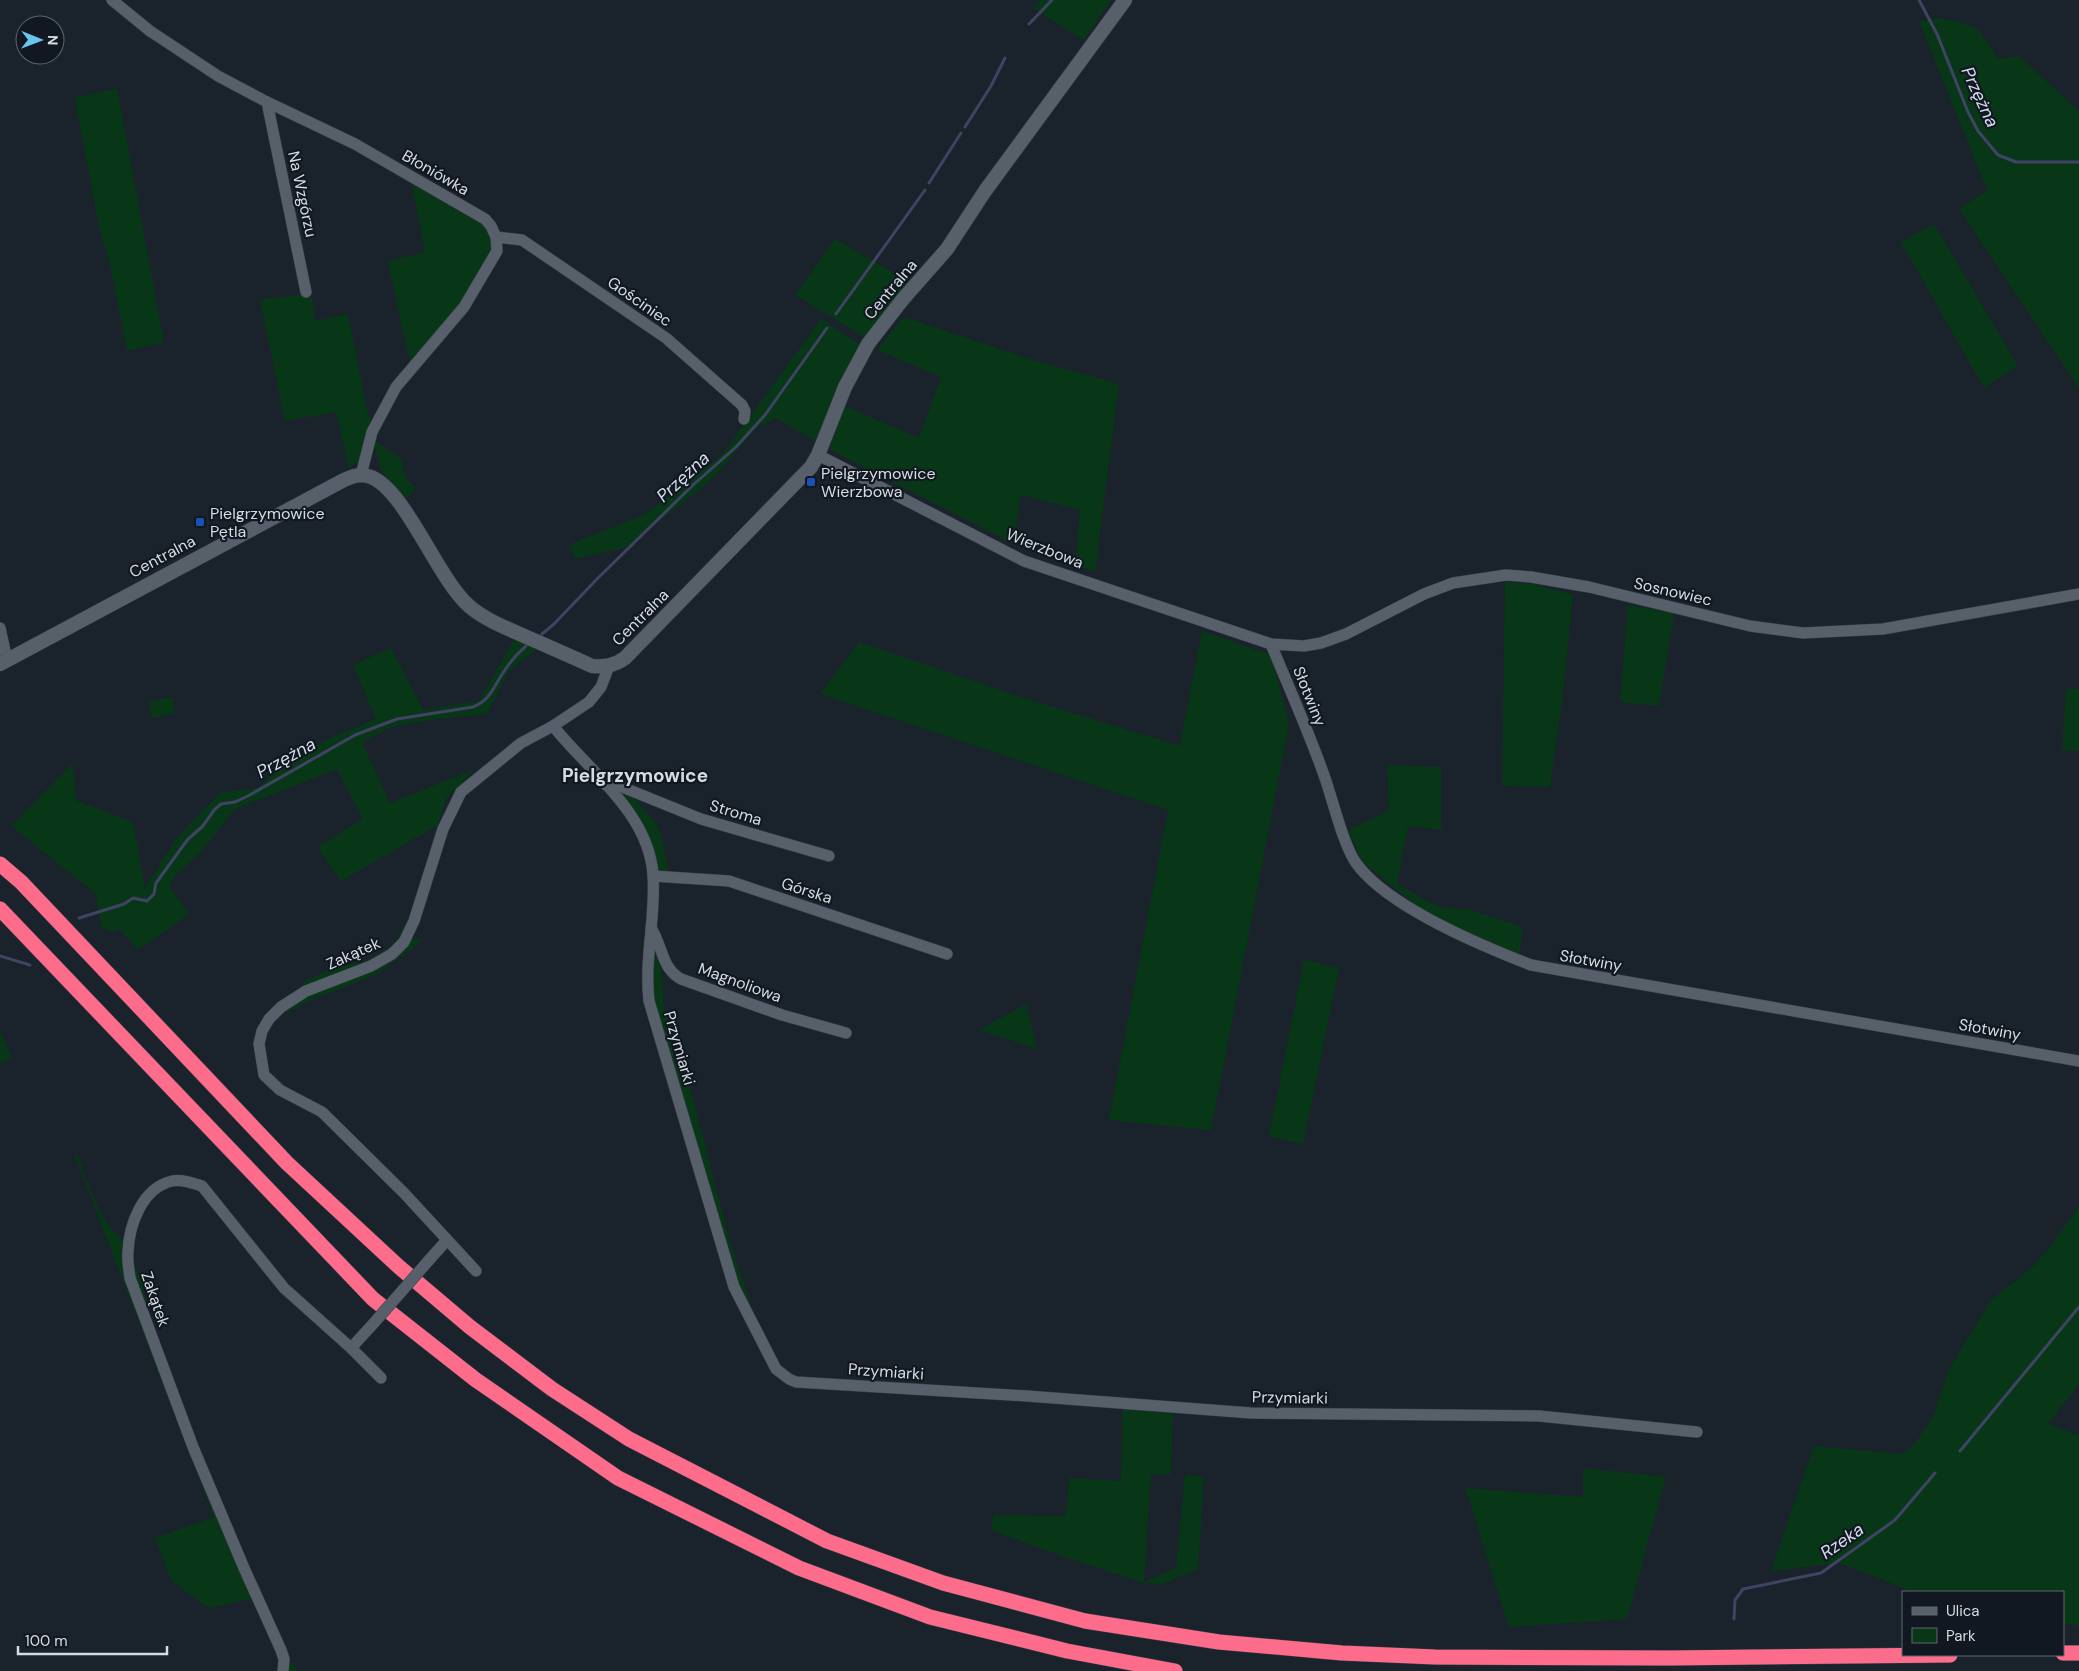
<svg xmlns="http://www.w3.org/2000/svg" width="2079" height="1671" font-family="'DM Sans',sans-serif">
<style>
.green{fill:#083718}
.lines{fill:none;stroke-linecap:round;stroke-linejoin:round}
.stream{stroke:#404364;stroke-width:3}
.minor-casing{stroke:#373d45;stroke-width:12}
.tertiary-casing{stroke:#373d45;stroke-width:15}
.motorway-casing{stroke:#373d45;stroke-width:16}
.minor{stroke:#565f6a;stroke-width:11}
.tertiary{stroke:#565f6a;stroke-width:14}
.motorway{stroke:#fe6c8b;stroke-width:15}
.minor-bridge-casing{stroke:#373d45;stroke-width:12;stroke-linecap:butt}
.minor-bridge{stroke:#565f6a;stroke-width:11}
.transit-dot{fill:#1a4fb4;stroke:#111821;stroke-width:2}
.labels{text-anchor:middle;stroke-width:4.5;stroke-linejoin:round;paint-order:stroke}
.street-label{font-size:16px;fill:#d7dce2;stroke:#111821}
.poi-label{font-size:16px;fill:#d7dce2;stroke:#111821;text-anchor:start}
.water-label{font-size:18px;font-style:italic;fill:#d5dfef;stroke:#111821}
.quarter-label{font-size:19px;font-weight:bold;fill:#d7dce2;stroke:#111821}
</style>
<rect width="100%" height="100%" fill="#1a222b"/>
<g class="green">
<polygon points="1041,0 1111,0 1084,40 1033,8"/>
<polygon points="1940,18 1963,23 1978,29 1999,59 2019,56 2079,111 2079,388 1959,209 1987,190 1919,21"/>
<polygon points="117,89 164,342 127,351 110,265 99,228 75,97"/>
<polygon points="412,184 486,226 494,247 465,298 410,364 388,261 425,252"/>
<polygon points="1934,224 2018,366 1984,388 1901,242"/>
<polygon points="835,239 910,282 866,338 795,295"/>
<polygon points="311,293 315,321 348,314 367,410 373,424 358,461 349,468 336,412 285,421 260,300"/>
<polygon points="904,317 1030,359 1119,384 1095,572 1075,565 1080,510 1021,495 1013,544 829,449 845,406 919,438 941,377 877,350"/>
<polygon points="821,319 861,345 816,441 775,418 758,427 709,482 627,547 575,559 570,544 644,515 722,455"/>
<polygon points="373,440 401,459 406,478 416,488 405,500 381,470"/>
<polygon points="1505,582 1533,584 1573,595 1563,693 1550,787 1502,786"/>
<polygon points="1628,605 1674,613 1659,706 1620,702"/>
<polygon points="1202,631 1271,655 1289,724 1211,1130 1109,1120 1168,810 820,694 859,642 1024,698 1180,746"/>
<polygon points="515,638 537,649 508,672 487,714 430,720 391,727 362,742 390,803 475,769 446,799 438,825 341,881 317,847 363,819 337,769 235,809 199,854 174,877 170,888 189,914 138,950 120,929 114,932 101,927 96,894 11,826 72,764 77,801 133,822 145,888 176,839 221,792 258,788 282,765 324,741 376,719 353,665 391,648 423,710 479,701"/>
<polygon points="2066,689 2079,689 2079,751 2062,750"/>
<polygon points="173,697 175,713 152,718 148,702"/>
<polygon points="1387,765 1441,767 1441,830 1408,826 1397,884 1430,903 1446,908 1467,909 1523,927 1519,957 1426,912 1396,890 1363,862 1348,830 1389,811"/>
<path d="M616,790l13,3 26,29 6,13 8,37 -13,-1c1,-31 -22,-56 -40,-81z"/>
<polygon points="416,895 420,895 411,922 390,954 304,989 302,982 328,970 369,960 394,944 409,916"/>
<polygon points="653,936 661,967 664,1007 688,1080 730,1242 758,1326 735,1280 653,1000"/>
<polygon points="410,939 423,939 409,951 374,976 313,999 279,1016 293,1001"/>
<polygon points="1304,960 1339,968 1303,1144 1269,1136"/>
<polygon points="1026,1004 1037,1049 979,1030"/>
<polygon points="0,1031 12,1058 0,1063"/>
<polygon points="74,1154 79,1157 85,1177 98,1207 109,1226 126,1245 142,1281 152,1328 224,1512 288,1657 298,1671 288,1671 253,1599 208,1608 171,1580 155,1538 214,1517"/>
<polygon points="2079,1206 2079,1384 2048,1424 2079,1435 2079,1625 2063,1624 2063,1592 1928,1592 1909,1590 1839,1563 1771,1571 1814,1446 1903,1454 1913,1446 1933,1417 1949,1369 1992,1299 2032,1268 2050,1247"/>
<polygon points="1123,1408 1173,1413 1171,1474 1151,1475 1144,1582 1176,1568 1185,1475 1204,1476 1198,1569 1162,1584 1144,1583 1064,1557 991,1530 994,1515 1066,1516 1069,1478 1121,1481"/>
<polygon points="1583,1468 1666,1477 1627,1619 1509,1627 1465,1488 1583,1497"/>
</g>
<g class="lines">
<g class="stream">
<polyline points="1919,0 1937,34 1968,112 1978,131 1998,155 2016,162 2079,162"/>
<polyline points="1029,24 1052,0"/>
<polyline points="965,127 991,86 1005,58"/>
<polyline points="929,183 961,133"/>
<polyline points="836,314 925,190"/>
<polyline points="542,634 554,624 597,579 693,485 736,447 765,415 827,328"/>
<path d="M79,918l45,-14 9,-6 14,3 7,-7 2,-11 32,-44 14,-12 13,-18 6,-5 14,-2 13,-6 107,-61 42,-16 76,-12c18,-7 20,-20 30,-34 6,-10 15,-20 23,-27"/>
<polyline points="0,956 30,965"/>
<polyline points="1960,1451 2079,1307"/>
<polyline points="1734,1619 1735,1600 1743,1589 1821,1573 1895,1520 1935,1473"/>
</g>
<defs>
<g id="minor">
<polyline points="112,0 150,31 218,76 267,102 355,144 485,219 491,226 496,237 497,251 464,307 396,387 372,432 361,475"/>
<polyline points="267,102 306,292"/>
<polyline points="496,237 522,240 666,338 742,405 745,411 744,419"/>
<polyline points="818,455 1024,561 1271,644 1304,646 1321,643 1346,634 1424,594 1453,583 1506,575 1531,577 1589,587 1750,626 1803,633 1883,629 2079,594"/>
<polyline points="0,628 7,660"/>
<path d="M1271,644c18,44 38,88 54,134 8,23 18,66 31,85 31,43 126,83 175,102l548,96"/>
<path d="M553,726c36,45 96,87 100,149 3,42 -9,84 -4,126l85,286 42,82 13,10 7,3 231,14 224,17 288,3 158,16"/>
<polyline points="606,785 617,785 701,819 829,856"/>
<polyline points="653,876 729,881 947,954"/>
<path d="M651,928c12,18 10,40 30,51l101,36 64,18"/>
<polyline points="430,1259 447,1240"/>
<polyline points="476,1271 404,1193 322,1112 280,1090 264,1075 259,1044 262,1031 269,1019 281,1007 306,991 371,966 392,954 404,942 414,921 443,829 461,792 521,743 553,726 589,702 601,687 609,666"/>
<polyline points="351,1348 373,1324"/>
<path d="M283,1671l1,-12 -3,-9 -37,-82 -51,-121 -63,-169c-1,-8 -3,-18 -2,-26 1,-27 14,-64 44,-71 9,-2 21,2 30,5l82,102 67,60 30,30"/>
</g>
<path id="tertiary" d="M0,664l342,-183c10,-5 19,-8 29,-4 35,14 66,101 98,129 15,13 35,21 53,29 23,10 46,20 70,31 12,1 22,0 33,-8l186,-191 7,-12 27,-68 23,-43 35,-45 44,-50 38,-58 140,-191"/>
<g id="motorway">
<polyline points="0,864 21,882 287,1163 398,1266 470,1327 552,1389 629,1439 827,1541 943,1583 1085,1621 1219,1642 1342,1653 1435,1657 1670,1658 1950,1655"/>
<polyline points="0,909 373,1299 476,1380 618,1478 799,1568 930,1617 1067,1651 1175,1671"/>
<polyline points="2063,1653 2079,1653"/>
</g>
</defs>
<use href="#minor" class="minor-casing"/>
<use href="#tertiary" class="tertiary-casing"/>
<use href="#motorway" class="motorway-casing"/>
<use href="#minor" class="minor"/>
<use href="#tertiary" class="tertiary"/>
<use href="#motorway" class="motorway"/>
<defs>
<polyline id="minor-bridge" points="373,1324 430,1259"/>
</defs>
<use href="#minor-bridge" class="minor-bridge-casing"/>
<use href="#minor-bridge" class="minor-bridge"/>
</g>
<g class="transit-dot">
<rect x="806" y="477" width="10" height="10" rx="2.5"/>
<rect x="195" y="517" width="10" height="10" rx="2.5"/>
</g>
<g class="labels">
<g class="street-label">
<text transform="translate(436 172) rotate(30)" y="6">Błoniówka</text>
<text transform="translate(303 194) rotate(78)" y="6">Na Wzgórzu</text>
<text transform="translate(890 289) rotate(-50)" y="6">Centralna</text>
<text transform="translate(640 301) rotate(35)" y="6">Gościniec</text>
<text transform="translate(1045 548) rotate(22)" y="6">Wierzbowa</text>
<text transform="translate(162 556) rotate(-28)" y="6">Centralna</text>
<text transform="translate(1673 591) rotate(13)" y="6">Sosnowiec</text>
<text transform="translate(640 617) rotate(-45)" y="6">Centralna</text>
<text transform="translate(1310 696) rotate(68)" y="6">Słotwiny</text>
<text transform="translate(736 812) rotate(17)" y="6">Stroma</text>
<text transform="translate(807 890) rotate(18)" y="6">Górska</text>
<text transform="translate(353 953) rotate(-24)" y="6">Zakątek</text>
<text transform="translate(1591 960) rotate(10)" y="6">Słotwiny</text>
<text transform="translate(740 982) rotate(20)" y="6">Magnoliowa</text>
<text transform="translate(1990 1029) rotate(10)" y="6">Słotwiny</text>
<text transform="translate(680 1048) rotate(74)" y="6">Przymiarki</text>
<text transform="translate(156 1299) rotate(71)" y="6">Zakątek</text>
<text transform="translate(886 1371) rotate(4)" y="6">Przymiarki</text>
<text transform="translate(1290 1397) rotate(1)" y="6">Przymiarki</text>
</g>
<g class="poi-label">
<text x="821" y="479">Pielgrzymowice<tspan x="821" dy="18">Wierzbowa</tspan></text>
<text x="210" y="519">Pielgrzymowice<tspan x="210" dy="18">Pętla</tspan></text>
</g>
<g class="water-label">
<text transform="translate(1980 97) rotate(65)" y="6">Przężna</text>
<text transform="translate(683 477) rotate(-43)" y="6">Przężna</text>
<text transform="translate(286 758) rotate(-29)" y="6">Przężna</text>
<text transform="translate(1842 1541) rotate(-35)" y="6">Rzeka</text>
</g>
<g class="quarter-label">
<text x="635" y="782">Pielgrzymowice</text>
</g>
</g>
<rect x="1902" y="1591" width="162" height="65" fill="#111821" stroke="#60666e"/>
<rect x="1912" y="1607" width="25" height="8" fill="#565f6a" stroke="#60666e"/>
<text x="1946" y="1616" font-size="15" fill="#d7dce2">Ulica</text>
<rect x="1912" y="1628" width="25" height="15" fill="#083718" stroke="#60666e"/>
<text x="1946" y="1641" font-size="15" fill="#d7dce2">Park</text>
<g transform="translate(40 40) rotate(91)"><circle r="24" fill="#111821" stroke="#60666e"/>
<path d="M0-4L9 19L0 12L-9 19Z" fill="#69c4f0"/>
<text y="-8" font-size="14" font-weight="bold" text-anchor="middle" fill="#d7dce2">N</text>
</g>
<path d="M18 1646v8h149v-8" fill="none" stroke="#d7dce2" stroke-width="2.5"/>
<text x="25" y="1646" font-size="15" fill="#d7dce2" stroke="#111821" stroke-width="4" paint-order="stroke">100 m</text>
</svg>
